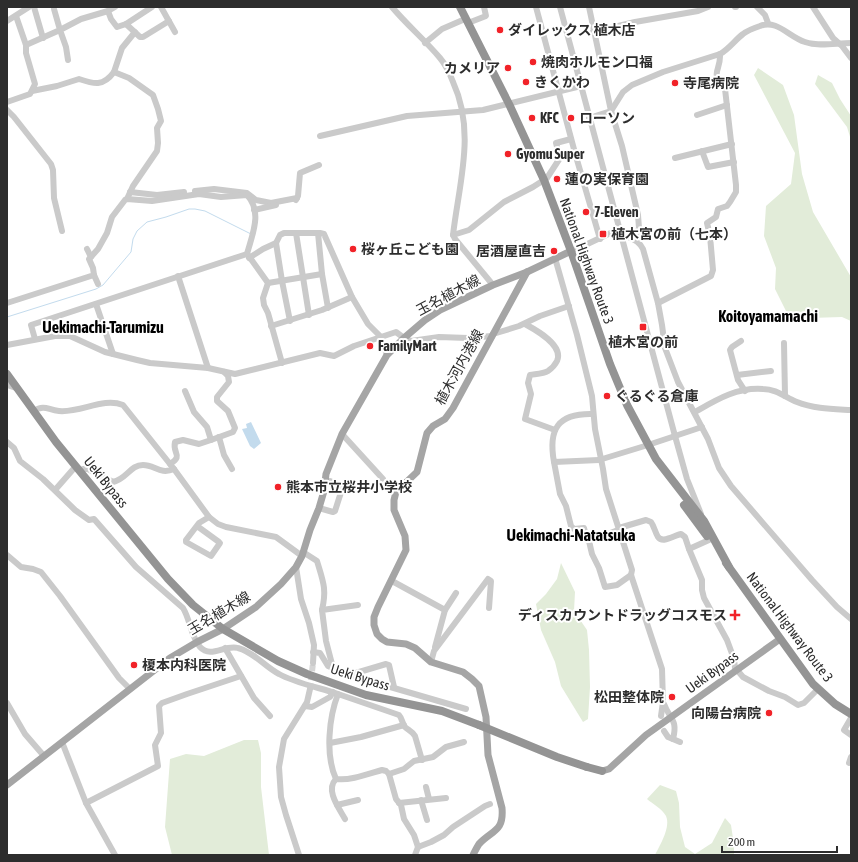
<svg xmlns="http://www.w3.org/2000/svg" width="858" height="862" font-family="'Asap Condensed','Noto Sans JP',sans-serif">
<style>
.green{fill:#e2ecd9}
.water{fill:#c3dbed}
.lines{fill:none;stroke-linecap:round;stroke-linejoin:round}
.stream{stroke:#c3dbed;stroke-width:1}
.minor-tunnel{stroke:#d5d5d5;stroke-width:6;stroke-dasharray:6 3;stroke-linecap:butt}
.minor{stroke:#cacaca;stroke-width:6}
.major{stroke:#a5a5a5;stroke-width:7}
.highway{stroke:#949494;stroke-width:8}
.highway-bridge{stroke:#949494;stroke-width:8}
.poi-dot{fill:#f12228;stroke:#fff;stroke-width:1.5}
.labels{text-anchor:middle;stroke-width:4;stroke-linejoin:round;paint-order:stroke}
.poi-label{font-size:14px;font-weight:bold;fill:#2d2d2d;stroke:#fff;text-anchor:start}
.street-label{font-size:14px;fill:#2d2d2d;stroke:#fff}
.quarter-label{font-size:16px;font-weight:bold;fill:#000;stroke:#fff}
</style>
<rect width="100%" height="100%" fill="#fff"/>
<g class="green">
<polygon points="758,68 783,85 794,115 802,174 813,212 851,277 851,321 842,317 810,318 791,321 775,289 776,268 764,236 766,206 791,184 795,153 754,75"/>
<polygon points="818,75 832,83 840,99 851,116 851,140 847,127 815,84"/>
<polygon points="561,563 575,592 574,611 587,630 589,650 590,687 588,719 583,722 561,686 555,662 541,630 536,604 546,594 557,579"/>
<polygon points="244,740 258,740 261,753 261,787 269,855 172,855 165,827 170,759 186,754 204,756"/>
<path d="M660,785l16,6 3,12 1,24 5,20 10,7 17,-11 13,-25 6,7 3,20v10h-79c5,-10 16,-28 11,-39 -4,-7 -13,-12 -19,-17z"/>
</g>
<polygon class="water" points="251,422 261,443 254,449 250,446 242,429 247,428 246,424"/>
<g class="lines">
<polyline class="stream" points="7,317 96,289 103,285 131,252 133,239 137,231 147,222 166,217 189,209 195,209 205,211 251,234"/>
<polyline class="minor-tunnel" points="310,689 313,663"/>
<g class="minor">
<polyline points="34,7 43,38"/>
<polyline points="152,7 126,24 140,37 143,37 169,21"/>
<polyline points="161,7 175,32"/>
<path d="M392,7c15,18 33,33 48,51 6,7 10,16 13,24 23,50 6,101 0,153l2,4 38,46"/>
<polyline points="536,7 575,153 600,239"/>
<polyline points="560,7 675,436 687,479 701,514"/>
<polyline points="589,7 611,111 622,146 638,215 639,228 634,239"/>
<polyline points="735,7 736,7"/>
<polyline points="757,7 765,15 768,23"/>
<polyline points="813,7 833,38 842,46 851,58"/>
<polyline points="108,11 111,19 117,27 126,24"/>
<polyline points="7,21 29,7"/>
<polyline points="468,23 486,16 484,7"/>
<polyline points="593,32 635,22 698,11 708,7"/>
<polyline points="425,43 442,29 465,19"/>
<polyline points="26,45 60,30 54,9"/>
<polyline points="68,60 66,47 60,30 81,19 108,11 115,7"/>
<polyline points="114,72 122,48 135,32"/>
<path d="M32,91l25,-5 22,-7c15,5 24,8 35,-7l15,6 24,17 5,14 3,12 -4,7 1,15 -1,8 -24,35 -6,13"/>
<polyline points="7,102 30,94 35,84 26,53 26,45 16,16"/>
<polyline points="7,110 14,117 51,164 53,170 54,198 62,231"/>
<polyline points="697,115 727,105"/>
<path d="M589,118l22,-7 12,-19 9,-7 31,-13 57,-18c9,-5 15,-14 23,-20 5,-4 11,-6 17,-8 17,-7 29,11 45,16 14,5 31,1 46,1"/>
<polyline points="320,136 407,116 483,110 581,86"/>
<polyline points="702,151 708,167 734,162"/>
<polyline points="675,158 732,144"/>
<polyline points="195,191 214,189 247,193 256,200 271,203 297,198"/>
<polyline points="130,192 157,195 184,192"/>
<polyline points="296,200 298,196 300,173 319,165"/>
<polyline points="254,210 276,205"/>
<path d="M621,231c7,9 16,6 22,18l15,54 4,22 3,23 13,34 30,57 11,29 12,18 81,94 25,27 14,12"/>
<polyline points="296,233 309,315"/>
<polyline points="318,233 322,274 328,308"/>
<polyline points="453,235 469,230 504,202 533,187 547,178 560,158 556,143 571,139"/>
<polyline points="276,243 282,281 290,321"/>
<polyline points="87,249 91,257"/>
<polyline points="571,251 579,248 619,229"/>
<polyline points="248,255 268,283 263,298 264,305 268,313 282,363"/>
<polyline points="249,258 263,249 276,243 280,235 284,233 320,233 324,234 352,297 368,324 380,336 387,355"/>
<polyline points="555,258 577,335 592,396 595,429 603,469 606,489 632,570 631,575 662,669 663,702 661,716"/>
<polyline points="94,275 98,284"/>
<polyline points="178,276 208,368"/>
<polyline points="268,283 322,274"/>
<path d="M7,303l87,-28 -1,-7 -4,-9 9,-10 9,-16 5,-16 13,-17 2,-1 25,2 47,-7 22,3 26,-2c16,17 5,40 0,59"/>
<path d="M658,303l53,-27 2,-6 -3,-34 -3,-13 9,-6 2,-8 9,-3 3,-4 6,-10v-7l-11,-96c-16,-19 -4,-16 -5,-35"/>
<polyline points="96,304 113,354"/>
<path d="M525,324c11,6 39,21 32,37 -2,4 -6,8 -9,10 -5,3 -13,3 -18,4l-2,8 3,11 -6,25 30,11"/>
<polyline points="271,326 322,310 352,297"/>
<polyline points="493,334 519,326 540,316 569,306"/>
<polyline points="35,339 31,325 247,254"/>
<polyline points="741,341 732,347 730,350 738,380 745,391"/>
<polyline points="784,343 785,396"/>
<polyline points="7,345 55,336 70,336 105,352 137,360 150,363 208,368 235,374 320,353 334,356 354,346 396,332 404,338 411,341 439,337 468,338 492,336"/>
<polyline points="737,375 771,371"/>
<polyline points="7,385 16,388"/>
<path d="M33,411c13,-7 14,-1 26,0 22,2 44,-14 64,-6l51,64 35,48 9,7 8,3 50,10 26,19"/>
<path d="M695,412c21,-12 42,-25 68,-23 13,0 22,8 34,13 17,7 36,7 54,8"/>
<path d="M593,414c-35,-1 -45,15 -39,48l45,-2 49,-15 54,-18"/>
<polyline points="342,434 383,479"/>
<polyline points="219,437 224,455 232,469"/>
<polyline points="211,440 233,432 235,428 228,411 217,401 217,397 229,382 228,376 224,372"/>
<path d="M7,442l7,6 6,13 23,18 32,31 14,10 5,-1 42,48 47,41c7,11 8,29 17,39 11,12 25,-3 38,1 16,4 27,19 41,26 16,9 42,14 59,20 -9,23 -13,61 -2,85 14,2 32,-5 46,-9l4,1 3,3 7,25 5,6 3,14 10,16 4,12 -3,8"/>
<path d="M554,462l6,32 6,12 5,20 3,3 10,-1 3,12 8,-1 23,-9 1,-2 27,-8 5,2c3,4 4,10 7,15 5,7 17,-2 23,-3l4,3 4,12 20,-9"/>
<path d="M170,464c14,-9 2,-10 5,-22l8,-2 16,4 12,-4 -4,-13 -13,-15 -9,-21"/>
<path d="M80,471l3,-2h5l25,13c14,-3 17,-17 30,-17 12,0 17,10 31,4"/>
<polyline points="55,490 76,466"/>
<polyline points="319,508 333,512 335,511 343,486 330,481"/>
<polyline points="197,526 219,542 220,543 211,556 186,542 186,540 199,523 209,517"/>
<polyline points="589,541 592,554 599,568 605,587 617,585 631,575"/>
<polyline points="689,549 702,580 702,590 704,598 727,640 734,659 735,668 737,670 743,677 769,691 785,697 798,705 804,703 818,689"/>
<path d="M303,552l14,9c6,20 10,28 5,49"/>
<polyline points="7,555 21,567 33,569 41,572 60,596 119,678 130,689"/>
<polyline points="296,567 301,599 309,623 314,645 313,663"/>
<polyline points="392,581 445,610"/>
<polyline points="435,647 445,610 456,593"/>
<polyline points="225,648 254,698 270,716"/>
<polyline points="313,652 320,653 328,666 349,675 466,709"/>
<polyline points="431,662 434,651 488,579 491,581 489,608"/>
<polyline points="333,668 326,641 322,610 358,605"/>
<polyline points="349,675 386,664 389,665 394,687"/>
<path d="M338,694l61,21c3,3 3,8 6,12 3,3 7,4 10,9l7,24"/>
<polyline points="7,703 25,734 44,756"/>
<path d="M664,704c6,16 14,15 9,35"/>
<polyline points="305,706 312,707 330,697 333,692"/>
<polyline points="851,718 844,730 851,735"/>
<polyline points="664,731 668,737 680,742"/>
<polyline points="62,742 86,803 115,855"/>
<polyline points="330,743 361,737 404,725"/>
<polyline points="849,763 851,757"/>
<polyline points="389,774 404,769 414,761 433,757 446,747 464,742"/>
<path d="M336,779c-11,11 3,29 9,40"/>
<polyline points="426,787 429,799"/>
<polyline points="421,800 427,820"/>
<polyline points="86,803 158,766 155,745 161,733 159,706 162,703 187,694 241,676"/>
<polyline points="399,803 446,798"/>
<polyline points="337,805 358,800"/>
<polyline points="418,847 431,842 444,835 453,827 485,806 490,804"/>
<polyline points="299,855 286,815 281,797 279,767 284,739 307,702 310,689"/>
</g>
<g class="major">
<polyline points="602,771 609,769 646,735 780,639"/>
<polyline points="7,785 170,658 197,642 223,629 256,607 281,584 296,567 302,556 310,530 319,508 324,491 326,474 342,434 387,355 404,338 425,320 440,310 493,285 527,272 571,251"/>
<path d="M473,855c2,-4 4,-8 6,-11 13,-14 25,-12 23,-36l-14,-53 -2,-38 -7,-31 -7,-7 -9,-7 -32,-10 -16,-14 -9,-4 -19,-2 -5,-3 -5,-5 -3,-9v-8l4,-10 28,-57 -1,-14 -11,-26v-10l2,-8 21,-20 10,-39 6,-7 12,-7 8,-11 74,-136"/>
</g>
<g class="highway">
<polyline points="460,7 509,104 544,180 571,251 610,364 627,405 656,459 704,521 729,567"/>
<polyline points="7,374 56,442 168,579 193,605 223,629 278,661 307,674 366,695 442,711 479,725"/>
<polyline points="684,505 707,536"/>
<polyline points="726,563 813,684 835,704 851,714"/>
<polyline points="587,767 602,771"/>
</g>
<polyline class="highway-bridge" points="479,725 557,757 587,767"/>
</g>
<g class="poi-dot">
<circle cx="500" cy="30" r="4"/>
<circle cx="533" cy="62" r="4"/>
<circle cx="508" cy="68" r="4"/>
<circle cx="526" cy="82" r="4"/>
<circle cx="675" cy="83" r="4"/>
<circle cx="532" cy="118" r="4"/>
<circle cx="571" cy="118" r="4"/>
<circle cx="508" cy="154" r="4"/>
<circle cx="557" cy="179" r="4"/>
<circle cx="586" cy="212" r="4"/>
<rect x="599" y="230" width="8" height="8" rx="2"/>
<circle cx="353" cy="249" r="4"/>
<circle cx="554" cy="251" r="4"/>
<rect x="639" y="323" width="8" height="8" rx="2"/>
<circle cx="370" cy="346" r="4"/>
<circle cx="607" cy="396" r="4"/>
<circle cx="278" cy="487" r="4"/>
<path d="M733 609h4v4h4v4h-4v4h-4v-4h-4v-4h4z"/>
<circle cx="134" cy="665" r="4"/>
<circle cx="672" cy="697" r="4"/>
<circle cx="769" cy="713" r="4"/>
</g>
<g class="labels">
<g class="poi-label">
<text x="508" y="35">ダイレックス 植木店</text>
<text x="541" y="67">焼肉ホルモン口福</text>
<text x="500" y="73" text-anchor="end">カメリア</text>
<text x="534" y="87">きくかわ</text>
<text x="683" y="88">寺尾病院</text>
<text x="540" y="123">KFC</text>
<text x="579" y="123">ローソン</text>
<text x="516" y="159">Gyomu Super</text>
<text x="565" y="184">蓮の実保育園</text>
<text x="594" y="217">7-Eleven</text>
<text x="611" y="239">植木宮の前（七本）</text>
<text x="361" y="254">桜ヶ丘こども園</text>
<text x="546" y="256" text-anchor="end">居酒屋直吉</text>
<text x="643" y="347" text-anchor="middle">植木宮の前</text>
<text x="378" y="351">FamilyMart</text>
<text x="615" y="401">ぐるぐる倉庫</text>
<text x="286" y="492">熊本市立桜井小学校</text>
<text x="727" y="620" text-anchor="end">ディスカウントドラッグコスモス</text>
<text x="142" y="670">榎本内科医院</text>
<text x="664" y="702" text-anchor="end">松田整体院</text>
<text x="761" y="718" text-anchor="end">向陽台病院</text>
</g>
<g class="street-label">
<text transform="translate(587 261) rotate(70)" y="5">National Highway Route 3</text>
<text transform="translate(448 295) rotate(-28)" y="5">玉名植木線</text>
<text transform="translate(459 367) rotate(-61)" y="5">植木河内港線</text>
<text transform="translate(106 482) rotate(51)" y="5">Ueki Bypass</text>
<text transform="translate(219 613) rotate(-31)" y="5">玉名植木線</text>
<text transform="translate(790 627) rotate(53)" y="5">National Highway Route 3</text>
<text transform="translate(712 672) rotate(-36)" y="5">Ueki Bypass</text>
<text transform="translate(360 677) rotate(17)" y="5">Ueki Bypass</text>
</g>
<g class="quarter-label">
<text x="768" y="322">Koitoyamamachi</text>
<text x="103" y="333">Uekimachi-Tarumizu</text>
<text x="571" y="541">Uekimachi-Natatsuka</text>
</g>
</g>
<rect width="858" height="862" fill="none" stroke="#2d2d2d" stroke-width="16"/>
<path d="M722 846v6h115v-6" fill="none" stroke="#2d2d2d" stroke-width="2"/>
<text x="728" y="846" font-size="12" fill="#2d2d2d" stroke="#ffffff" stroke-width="3" paint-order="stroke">200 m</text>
</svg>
